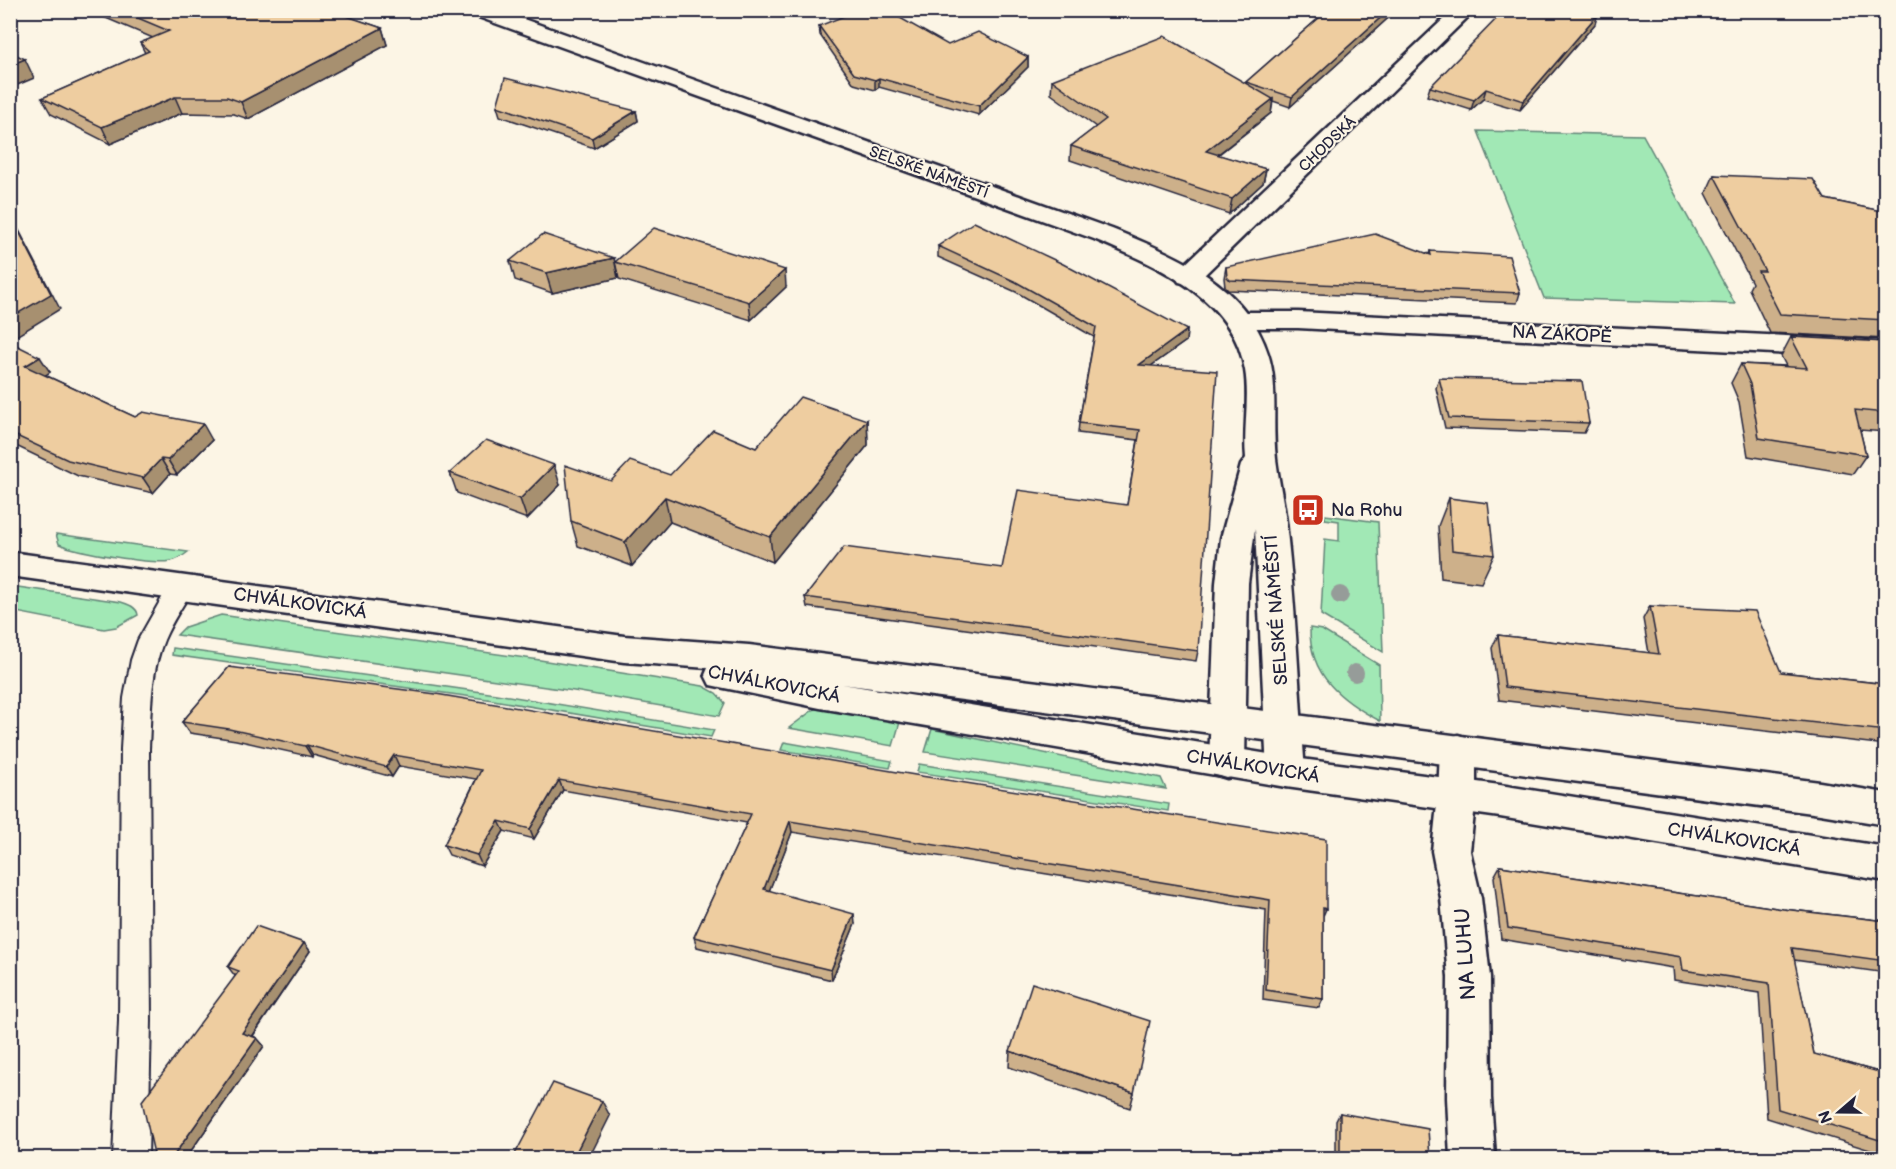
<svg xmlns="http://www.w3.org/2000/svg" width="1896" height="1169" font-family="'Balsamiq Sans',sans-serif">
<style>
.green{fill:#a1e8b5;stroke:#628578;stroke-width:1.5}
.lines{fill:none;stroke-linecap:round;stroke-linejoin:round}
.lane-casing{stroke:#22223b;stroke-width:4}
.street-casing{stroke:#22223b;stroke-width:5}
.secondary-casing{stroke:#22223b;stroke-width:5}
.primary-casing{stroke:#22223b;stroke-width:5}
.lane{fill:#fcf5e5;fill-rule:evenodd}
.street{fill:#fcf5e5;fill-rule:evenodd}
.secondary{fill:#fcf5e5;fill-rule:evenodd}
.primary{fill:#fcf5e5;fill-rule:evenodd}
.tree{fill:#969c99}
.wall{fill:#cdb08a;stroke:#22223b;stroke-width:1.5}
.shaded-wall{fill:#a79070;stroke:#22223b;stroke-width:1.5}
.building{fill:#eecda0;stroke:#22223b;stroke-width:1.5}
.labels{text-anchor:middle;stroke-width:4.5;stroke-linejoin:round;paint-order:stroke}
.far-street-label{font-size:15px;fill:#22223b;stroke:#fcf5e5}
.street-label{font-size:18px;fill:#22223b;stroke:#fcf5e5}
.poi-label{font-size:18px;fill:#22223b;stroke:#fcf5e5;text-anchor:start}
.near-street-label{font-size:21px;fill:#22223b;stroke:#fcf5e5}
</style>
<rect width="100%" height="100%" fill="#fcf5e5"/>
<filter id="ink" filterUnits="userSpaceOnUse"><feTurbulence type="fractalNoise" baseFrequency=".0167" numOctaves="2"/><feDisplacementMap in="SourceGraphic" scale="12" xChannelSelector="R" yChannelSelector="G"/><feConvolveMatrix kernelMatrix="1 2 1 2 8 2 1 2 1" color-interpolation-filters="sRGB"/></filter>
<g filter="url(#ink)">
<g class="green">
<polygon points="1478,131 1643,135 1735,304 1544,298"/>
<polygon points="1325,515 1378,522 1383,652 1321,615 1325,539 1339,541 1339,521 1325,519"/>
<path d="M56,534l132,18c-5,4 -10,8 -17,9 -17,4 -94,-9 -112,-17z"/>
<path d="M11,586l110,16c7,2 16,5 17,13l-22,12 -12,2 -93,-18z"/>
<polygon points="221,615 540,660 703,686 716,693 725,703 719,716 574,691 177,635 185,627"/>
<path d="M1310,628l12,2 57,35 1,56c-38,-20 -71,-45 -70,-93z"/>
<polygon points="173,648 496,694 714,730 711,737 487,699 172,655"/>
<polygon points="821,707 900,722 893,746 789,728 813,710"/>
<polygon points="932,729 1161,778 1166,789 925,752"/>
<polygon points="784,742 892,761 890,768 781,750"/>
<polygon points="919,764 1169,804 1168,811 917,772"/>
</g>
<g class="lines">
<defs>
<path id="lane" d="M181,577l9,3 4,7c-10,17 -22,34 -30,53 -14,34 -13,73 -15,109l2,272 -3,137h-35l6,-137 2,-272 3,-51 7,-38 7,-20 34,-60z"/>
<g id="street">
<polygon points="1453,10 1475,10 1197,282 1188,284 1179,282 1175,276 1179,270"/>
<polygon points="1238,312 1298,312 1886,341 1886,359 1298,328 1238,328 1228,326 1224,320 1228,314"/>
<polygon points="1458,735 1471,739 1476,750 1476,795 1470,851 1481,898 1490,977 1491,1098 1495,1158 1450,1158 1447,1098 1448,977 1441,898 1432,851 1438,795 1440,750 1445,739"/>
</g>
<path id="secondary" d="M467,10h31l614,219c51,21 107,43 139,90 34,51 19,85 25,140 3,25 9,48 11,72 9,80 12,161 18,241l-6,11 -13,4 -13,-4 -6,-11 -12,-243 -7,54 -3,180 -5,11 -13,4 -13,-4 -5,-11 7,-180 5,-45 20,-73 5,-7c-3,-30 4,-59 -1,-88 -12,-74 -90,-105 -151,-131l-624,-225z"/>
<polygon id="primary" points="10,552 624,636 749,645 1820,782 1886,793 1886,825 1820,814 842,684 1286,757 1500,785 1886,847 1886,881 1500,817 1286,787 820,708 710,685 705,675 708,668 624,662 10,576"/>
</defs>
<use href="#lane" class="lane-casing"/>
<use href="#street" class="street-casing"/>
<use href="#secondary" class="secondary-casing"/>
<use href="#primary" class="primary-casing"/>
<use href="#lane" class="lane"/>
<use href="#street" class="street"/>
<use href="#secondary" class="secondary"/>
<use href="#primary" class="primary"/>
</g>
<g class="tree">
<circle cx="1340" cy="595" r="9"/>
<circle cx="1355" cy="673" r="9"/>
</g>
<g class="wall">
<polygon points="87,10 329,10 382,28 387,45 248,119 234,114 182,113 110,144 51,114 42,98 145,53 140,43 153,38"/>
<polygon points="1328,10 1397,10 1290,107 1273,101 1271,113 1218,155 1266,169 1263,183 1229,214 1070,160 1071,146 1096,127 1051,94 1052,80 1246,84 1246,82"/>
<polygon points="1854,10 1886,10 1886,19"/>
<polygon points="1595,24 1520,110 1483,99 1471,110 1427,96 1430,87"/>
<polygon points="819,26 1028,57 1028,67 979,115 879,87 875,90 854,84 820,35"/>
<polygon points="497,106 636,111 638,121 594,148 500,116"/>
<polygon points="1714,175 1825,199 1886,212 1886,339 1770,333 1749,289 1752,283 1706,193"/>
<polygon points="938,246 1187,330 1186,341 1151,366 1198,651 1196,661 807,607 805,597 1002,568 1127,505 1138,440 1078,433 1079,423 1094,337 1016,292 938,257"/>
<polygon points="1430,251 1520,293 1517,303 1228,290 1225,287 1224,278 1226,267 1429,254"/>
<polygon points="614,258 618,278 552,293 515,280 510,261"/>
<polygon points="615,262 786,287 751,320 619,279"/>
<polygon points="1791,337 1886,342 1886,432 1860,430 1866,455 1853,474 1748,456 1739,402 1731,383 1741,364 1786,366 1781,356"/>
<polygon points="10,342 50,372 45,375 135,417 212,440 177,475 170,474 153,493 78,476 10,443"/>
<polygon points="1439,378 1589,423 1584,433 1445,428 1436,388"/>
<polygon points="867,420 868,445 773,562 670,522 632,566 578,546 571,521 670,475 756,448"/>
<polygon points="450,473 560,485 527,519 457,493"/>
<polygon points="1449,498 1494,555 1481,583 1441,578 1438,526"/>
<polygon points="1650,606 1781,672 1886,684 1886,745 1499,700 1492,648 1498,635 1649,653 1643,619"/>
<polygon points="229,667 1326,909 1323,916 1323,999 1319,1008 1263,1000 1266,910 792,832 769,891 855,924 832,980 697,947 694,937 747,823 563,790 534,839 504,831 482,866 449,855 444,845 476,779 399,766 392,777 313,755 312,757 236,740 190,733 182,722"/>
<polygon points="1500,866 1783,909 1886,921 1886,973 1794,960 1814,1054 1886,1074 1886,1155 1767,1118 1759,993 1674,980 1673,968 1501,939 1494,877"/>
<polygon points="304,943 310,951 253,1036 257,1038 264,1046 186,1158 235,976 228,967"/>
<polygon points="1010,1051 1134,1093 1130,1108 1009,1067"/>
<polygon points="1340,1113 1430,1158 1336,1158 1336,1121"/>
</g>
<g class="shaded-wall">
<polygon points="1389,10 1397,10 1290,107 1292,97"/>
<polygon points="1598,14 1595,24 1520,110 1523,101"/>
<polygon points="382,28 387,45 248,119 241,102"/>
<polygon points="1028,57 1028,67 979,115 979,106"/>
<polygon points="25,59 34,78 10,88 10,65"/>
<polygon points="879,78 879,87 875,90 875,80"/>
<polygon points="1486,89 1483,99 1471,110 1474,100"/>
<polygon points="175,97 182,113 110,144 102,127"/>
<polygon points="1273,99 1271,113 1204,165 1206,151"/>
<polygon points="636,111 638,121 594,148 592,138"/>
<polygon points="1266,169 1263,183 1229,214 1232,199"/>
<polygon points="11,216 20,232 60,309 10,340"/>
<polygon points="614,258 618,278 552,293 546,273"/>
<polygon points="785,270 786,287 751,320 749,302"/>
<polygon points="1187,330 1186,341 1138,375 1139,365"/>
<polygon points="40,357 50,372 35,382 25,366"/>
<polygon points="867,420 868,445 773,562 770,537"/>
<polygon points="203,424 212,440 177,475 168,460"/>
<polygon points="161,459 170,474 153,493 143,478"/>
<polygon points="554,465 560,485 527,519 520,499"/>
<polygon points="665,497 670,522 632,566 625,542"/>
<polygon points="307,745 313,755 312,757 305,746"/>
<polygon points="394,755 399,766 392,777 386,767"/>
<polygon points="559,780 563,790 534,839 530,829"/>
<polygon points="499,821 504,831 482,866 477,855"/>
<polygon points="790,821 792,832 766,899 764,889"/>
<polygon points="854,914 855,924 832,980 831,970"/>
<polygon points="304,943 310,951 249,1041 242,1033"/>
<polygon points="257,1038 264,1046 186,1158 172,1158"/>
<polygon points="602,1101 610,1116 589,1158 573,1158"/>
</g>
<g class="building">
<polygon points="119,10 329,10 382,28 241,102 227,97 175,97 102,127 42,98 149,51 140,43 169,31"/>
<polygon points="859,10 886,10 948,45 978,32 1028,57 979,106 879,78 875,80 854,74 819,26"/>
<polygon points="1328,10 1389,10 1292,97 1246,82"/>
<polygon points="1505,10 1584,10 1598,14 1523,101 1486,89 1474,100 1430,87"/>
<polygon points="1164,36 1273,99 1206,151 1266,169 1232,199 1071,146 1106,119 1052,80"/>
<polygon points="10,52 25,59 10,65"/>
<polygon points="505,78 636,111 592,138 497,106"/>
<polygon points="1714,175 1813,179 1825,199 1886,212 1886,320 1780,314 1758,271 1765,271"/>
<polygon points="11,216 51,294 10,318 10,217"/>
<polygon points="974,222 1063,264 1187,330 1139,365 1217,371 1198,651 805,597 844,547 1002,568 1018,490 1127,505 1140,430 1079,423 1096,327 1016,282 938,246"/>
<polygon points="654,228 785,270 749,302 615,262"/>
<polygon points="543,234 614,258 546,273 510,261"/>
<polygon points="1375,234 1431,255 1430,251 1509,256 1520,293 1230,280 1227,277 1226,267"/>
<polygon points="1791,337 1886,342 1886,413 1855,410 1866,455 1759,438 1750,384 1741,364 1807,368"/>
<polygon points="10,342 40,357 25,366 135,417 143,412 203,424 168,460 161,459 143,478 68,460 10,433 10,403 13,401 10,400"/>
<polygon points="1439,378 1582,381 1589,423 1449,418"/>
<polygon points="800,397 867,420 770,537 665,497 625,542 571,521 565,465 611,481 630,461 670,475 713,430 756,448"/>
<polygon points="486,440 554,465 520,499 450,473"/>
<polygon points="1449,498 1488,503 1494,555 1452,550"/>
<polygon points="1650,606 1755,611 1781,672 1886,684 1886,731 1505,687 1498,635 1659,654"/>
<polygon points="229,667 436,694 921,776 1326,839 1326,909 1323,908 1323,999 1266,990 1270,900 790,821 764,889 854,914 831,970 694,937 751,814 559,780 530,829 499,821 477,855 444,845 481,770 394,755 386,767 307,745 305,746 229,729 182,722"/>
<polygon points="1500,866 1783,909 1886,921 1886,961 1792,948 1814,1054 1886,1074 1886,1142 1778,1109 1769,983 1683,970 1681,957 1508,928"/>
<polygon points="256,926 304,943 242,1033 257,1038 172,1158 155,1158 142,1101 239,971 228,967"/>
<polygon points="1032,983 1150,1021 1134,1093 1010,1051"/>
<polygon points="553,1083 602,1101 573,1158 513,1158"/>
<polygon points="1340,1113 1428,1129 1430,1158 1340,1158"/>
</g>
</g>
<defs>
<symbol id="bus-square" viewBox="-11 -11 22 22"><rect x="-9" y="-9" width="18" height="18" rx="4" fill="#c8321e" stroke="#fcf5e5"/><path d="M-5-6H5V4H4V6H2V4H-2V6H-4V4H-5ZM-3.5-4V0h7V-4ZM-3.5 1.2v1.5H-2V1.2ZM2 1.2v1.5H3.5V1.2Z" fill="#fff"/></symbol>
</defs>
<g fill-rule="evenodd">
<use href="#bus-square" x="1289" y="491" width="38" height="38"/>
</g>
<g class="labels">
<g class="far-street-label">
<text transform="translate(1327 144) rotate(-44)" y="5">CHODSKÁ</text>
<text transform="translate(929 172) rotate(20)" y="5">SELSKÉ NÁMĚSTÍ</text>
</g>
<g class="street-label">
<text transform="translate(1562 334) rotate(3)" y="6">NA ZÁKOPĚ</text>
<text transform="translate(300 603) rotate(8)" y="6">CHVÁLKOVICKÁ</text>
<text transform="translate(1276 610) rotate(-94)" y="6">SELSKÉ NÁMĚSTÍ</text>
<text transform="translate(774 684) rotate(11)" y="6">CHVÁLKOVICKÁ</text>
<text transform="translate(1253 766) rotate(9)" y="6">CHVÁLKOVICKÁ</text>
<text transform="translate(1734 839) rotate(9)" y="6">CHVÁLKOVICKÁ</text>
</g>
<g class="poi-label">
<text x="1331" y="516">Na Rohu</text>
</g>
<g class="near-street-label">
<text transform="translate(1465 954) rotate(-94)" y="7">NA LUHU</text>
</g>
</g>
<rect width="1896" height="1169" fill="none" stroke="#fcf5e5" stroke-width="36"/>
<rect x="18" y="18" width="1860" height="1133" fill="none" stroke="#22223b" stroke-width="2" filter="url(#ink)"/>
<g transform="translate(1839 1112) rotate(250)" stroke="#fcf5e5" stroke-width="4.5" paint-order="stroke">
<path d="M0-4.5L10 22L0 15L-10 22Z" fill="#22223b"/>
<text y="-9" font-size="16" font-weight="bold" text-anchor="middle" fill="#22223b">N</text>
</g>
</svg>
